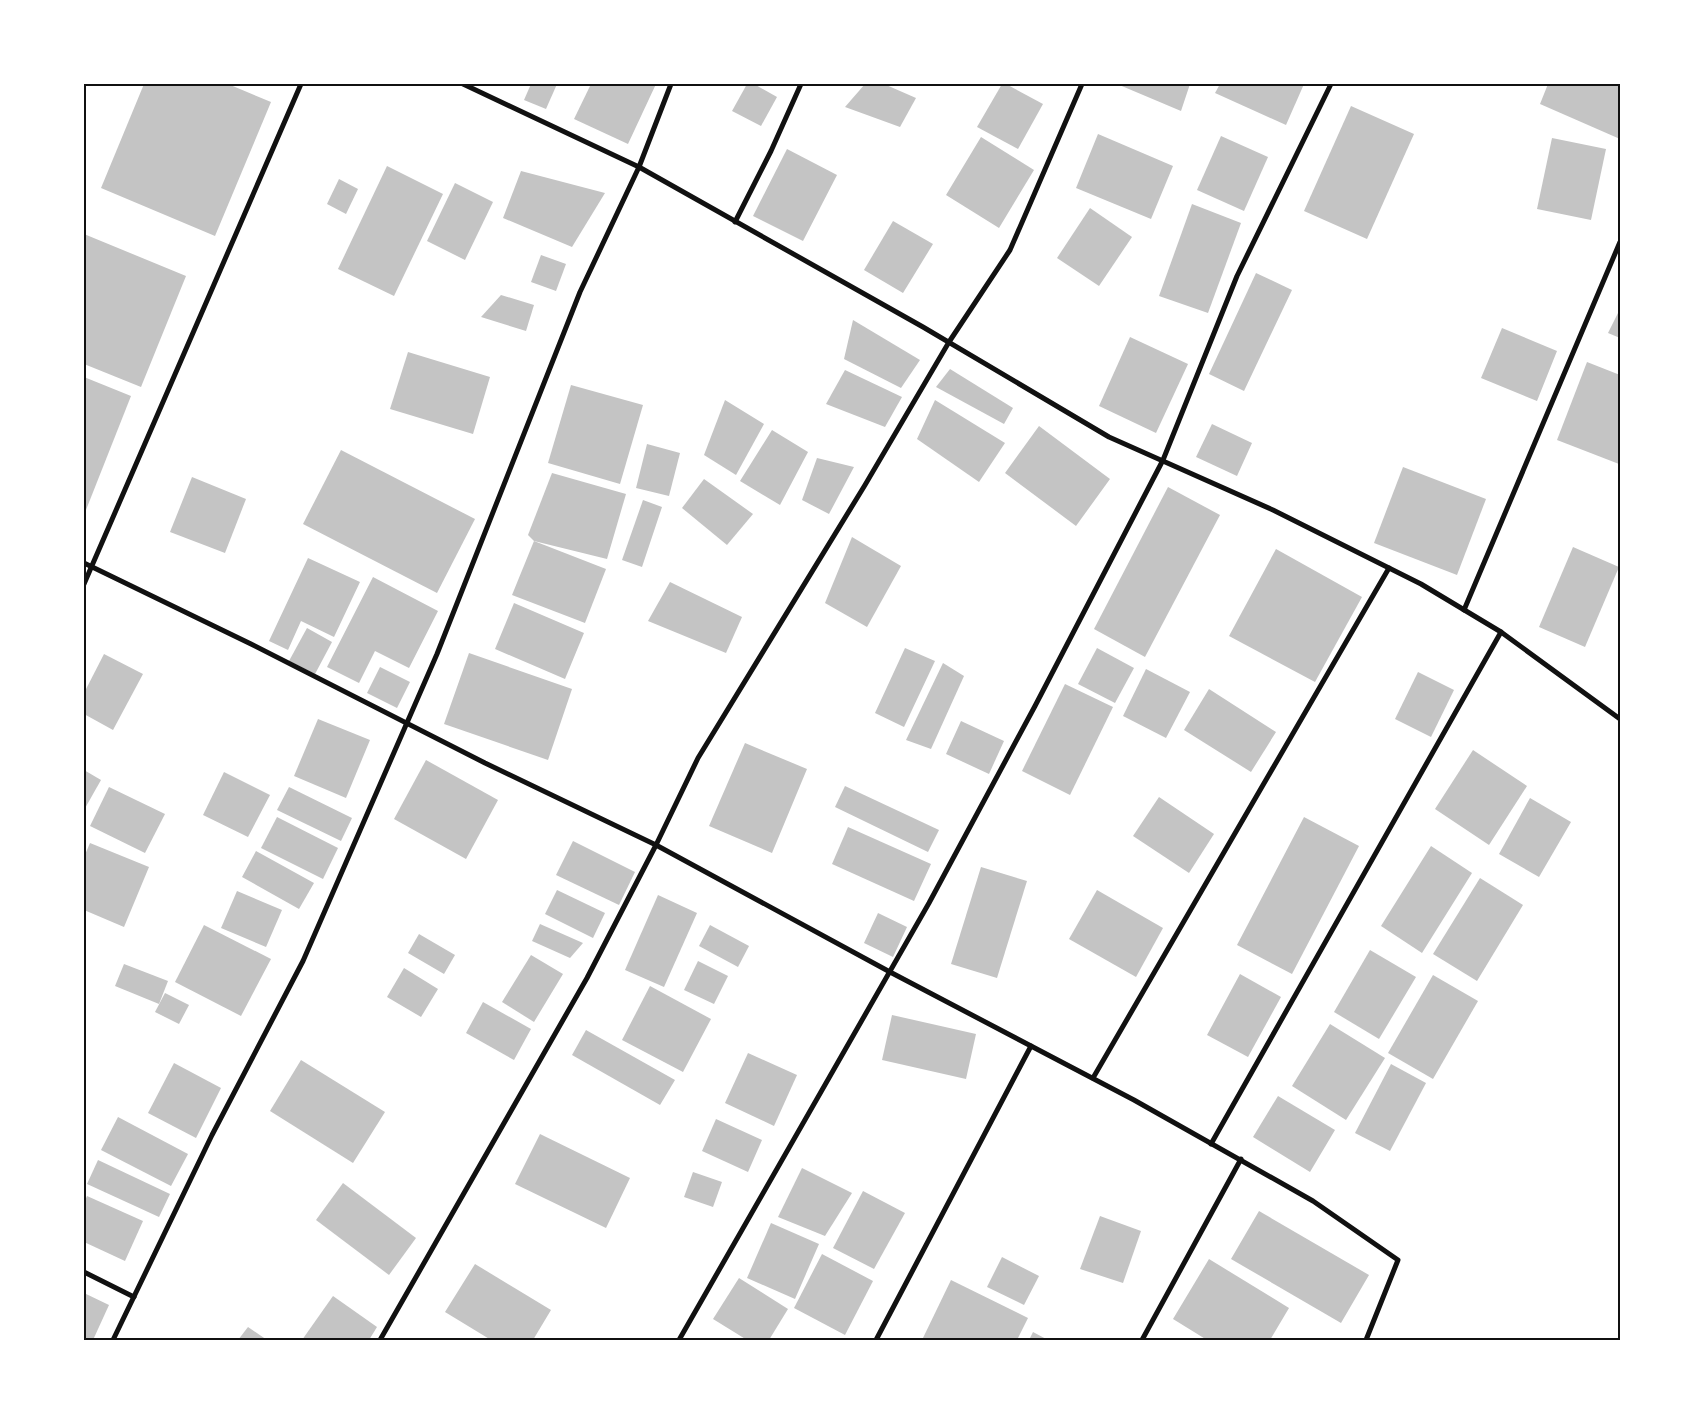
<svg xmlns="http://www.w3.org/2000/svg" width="1704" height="1424" font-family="'Archivo Narrow',sans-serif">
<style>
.building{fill:#c4c4c4}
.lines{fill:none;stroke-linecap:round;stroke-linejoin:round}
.minor{stroke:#111;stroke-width:5}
.neatline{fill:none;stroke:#111;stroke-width:2}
</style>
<rect width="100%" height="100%" fill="#fff"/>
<g class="building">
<polygon points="144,84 228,84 271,102 215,236 101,188"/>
<polygon points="531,84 557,84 546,109 524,100"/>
<polygon points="591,84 656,84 628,144 574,119"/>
<polygon points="747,84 754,84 777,97 761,126 732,111"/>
<polygon points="865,84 884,84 916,98 900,127 845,107"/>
<polygon points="1002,84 1006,84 1043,104 1018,149 977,127"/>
<polygon points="1117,84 1190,84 1181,111"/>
<polygon points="1220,84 1304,84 1286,125 1215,93"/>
<polygon points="1548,84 1620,84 1620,139 1540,104"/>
<polygon points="1351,106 1414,134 1367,239 1304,211"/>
<polygon points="1098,134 1173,166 1151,219 1076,188"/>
<polygon points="1221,136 1268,157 1244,211 1197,190"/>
<polygon points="981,137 1034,170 999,228 946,195"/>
<polygon points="1552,138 1606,149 1591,220 1537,209"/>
<polygon points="787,149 837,175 803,241 753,216"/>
<polygon points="387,166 443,194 394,296 338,269"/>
<polygon points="521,171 605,193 572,247 503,218"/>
<polygon points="339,179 358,189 346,214 327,204"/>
<polygon points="455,183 493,202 465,260 427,241"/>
<polygon points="1192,204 1241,223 1208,313 1159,296"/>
<polygon points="1090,208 1132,237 1099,286 1057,258"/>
<polygon points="893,221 933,244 903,293 864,270"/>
<polygon points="84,234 186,276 141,387 84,364"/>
<polygon points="541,255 566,264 556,291 531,282"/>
<polygon points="1256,273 1292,290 1244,391 1209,374"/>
<polygon points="501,295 534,305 526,331 481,317"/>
<polygon points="1620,309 1620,338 1608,333"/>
<polygon points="853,320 920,360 901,388 844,359"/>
<polygon points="1502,328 1557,351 1537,401 1481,378"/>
<polygon points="1130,337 1188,364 1156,433 1099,406"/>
<polygon points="408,352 490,377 473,434 390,409"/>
<polygon points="1587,362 1620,375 1620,460 1619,464 1557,440"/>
<polygon points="950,369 1013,408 1004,424 936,387"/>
<polygon points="845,370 902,397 885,427 826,404"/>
<polygon points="84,377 131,396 84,515"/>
<polygon points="571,385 643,405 620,484 548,463"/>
<polygon points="725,400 764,424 736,475 704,455"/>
<polygon points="935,400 1005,443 979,482 917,439"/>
<polygon points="1212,424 1252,443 1237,476 1196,457"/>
<polygon points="1039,426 1110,479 1076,526 1005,473"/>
<polygon points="772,430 808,452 780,505 740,481"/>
<polygon points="647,444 680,453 669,496 636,488"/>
<polygon points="341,450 475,519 437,593 303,524"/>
<polygon points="817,458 854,467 829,514 802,500"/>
<polygon points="1403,467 1486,499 1457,575 1374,543"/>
<polygon points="552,473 626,494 607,559 534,541 528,535"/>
<polygon points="192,477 246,499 225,553 170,532"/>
<polygon points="704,479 753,514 727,545 682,508"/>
<polygon points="1168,487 1220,515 1145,657 1094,629"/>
<polygon points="643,500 662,507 642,567 622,560"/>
<polygon points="852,537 901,566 867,627 825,603"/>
<polygon points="534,541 606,569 585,623 512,595"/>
<polygon points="1573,547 1619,567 1585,647 1539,627"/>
<polygon points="1276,549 1362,597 1315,682 1229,636"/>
<polygon points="308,558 360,582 334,637 301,621 288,650 269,641"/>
<polygon points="373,577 438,611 409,668 375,651 359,683 327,667"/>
<polygon points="670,582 742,617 726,653 648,621"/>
<polygon points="514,603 584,633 565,679 495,649"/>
<polygon points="307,628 332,642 315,674 289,661"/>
<polygon points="905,648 935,661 904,727 875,713"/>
<polygon points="1097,648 1134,668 1115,703 1078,684"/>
<polygon points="469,653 572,689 548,760 444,724"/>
<polygon points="104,654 143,674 113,730 84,714 84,693"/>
<polygon points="943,663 964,676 931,749 906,740"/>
<polygon points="380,667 410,682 397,708 367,693"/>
<polygon points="1146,669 1190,692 1166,738 1123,716"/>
<polygon points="1418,672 1454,690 1431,737 1395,719"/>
<polygon points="1065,684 1113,707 1070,795 1022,771"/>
<polygon points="1209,689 1276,732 1251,772 1184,730"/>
<polygon points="318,719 370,740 346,798 294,776"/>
<polygon points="961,721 1004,741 989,774 946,754"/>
<polygon points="745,743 807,769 772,853 709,826"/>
<polygon points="1473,750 1527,786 1489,845 1435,809"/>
<polygon points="426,760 498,800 466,859 394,819"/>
<polygon points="84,770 101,780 84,810"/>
<polygon points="224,772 270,795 248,837 203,815"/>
<polygon points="845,786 939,830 928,852 835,807"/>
<polygon points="109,787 165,814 145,853 90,826"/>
<polygon points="289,787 352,818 341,841 277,810"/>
<polygon points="1159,797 1214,834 1189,873 1133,836"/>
<polygon points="1530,798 1571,822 1539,877 1499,854"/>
<polygon points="277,817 338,848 323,879 261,848"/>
<polygon points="1304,817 1359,846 1292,974 1237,945"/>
<polygon points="848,827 931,864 914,901 832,864"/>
<polygon points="573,841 635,872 619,905 556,875"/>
<polygon points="90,843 149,867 124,927 84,910 84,857"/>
<polygon points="1431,846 1472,873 1422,953 1381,926"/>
<polygon points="256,851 314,883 299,909 242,877"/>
<polygon points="981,867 1027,881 997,978 951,964"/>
<polygon points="1480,878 1523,905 1477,981 1433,954"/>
<polygon points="557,890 605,913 593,938 545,914"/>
<polygon points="1097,890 1163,928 1136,977 1069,939"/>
<polygon points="237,891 282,910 266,947 221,928"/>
<polygon points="658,895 697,913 664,987 625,970"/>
<polygon points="878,913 907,927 893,957 864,943"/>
<polygon points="540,924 583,943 570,958 532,941"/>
<polygon points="204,925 271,959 241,1016 175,982"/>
<polygon points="710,925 749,946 738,967 699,946"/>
<polygon points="419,934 455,955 444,974 408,953"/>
<polygon points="1370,950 1416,977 1379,1039 1334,1012"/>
<polygon points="531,955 563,974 534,1022 502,1002"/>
<polygon points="698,961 728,976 714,1004 684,990"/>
<polygon points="124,964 168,981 159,1004 115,986"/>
<polygon points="404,968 438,989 421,1017 387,997"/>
<polygon points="1240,974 1281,997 1248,1057 1207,1035"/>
<polygon points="1433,975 1478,1001 1433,1079 1388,1053"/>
<polygon points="650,986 711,1019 683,1072 622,1040"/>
<polygon points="165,993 189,1005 179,1024 155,1012"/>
<polygon points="483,1002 531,1029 514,1060 466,1033"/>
<polygon points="892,1015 976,1034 966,1079 882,1060"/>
<polygon points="1330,1024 1385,1058 1346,1120 1292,1086"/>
<polygon points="586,1030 675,1080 660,1105 572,1055"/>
<polygon points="748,1053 797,1075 774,1126 725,1103"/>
<polygon points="301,1060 385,1112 353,1163 270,1111"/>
<polygon points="174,1063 221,1088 196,1138 148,1113"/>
<polygon points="1391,1064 1426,1083 1390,1151 1355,1133"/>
<polygon points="1278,1096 1335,1130 1310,1172 1253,1137"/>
<polygon points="118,1117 188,1154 171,1186 101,1150"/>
<polygon points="716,1119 762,1140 748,1172 702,1151"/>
<polygon points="540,1134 630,1178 606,1228 515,1184"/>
<polygon points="98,1160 170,1194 159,1217 87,1184"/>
<polygon points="802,1168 852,1193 825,1236 778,1217"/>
<polygon points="693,1172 722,1182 713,1207 684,1197"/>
<polygon points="343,1183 416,1238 389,1275 316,1220"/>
<polygon points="863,1191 905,1213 874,1269 833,1248"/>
<polygon points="87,1196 143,1221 125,1261 84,1242 84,1203"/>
<polygon points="1259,1211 1369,1275 1341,1323 1231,1259"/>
<polygon points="1100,1216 1141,1231 1123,1283 1080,1269"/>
<polygon points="771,1223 819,1244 795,1299 747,1278"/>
<polygon points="822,1254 873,1281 845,1335 794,1308"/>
<polygon points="1002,1257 1039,1276 1024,1305 987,1287"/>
<polygon points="1209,1259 1289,1308 1270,1340 1207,1340 1173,1319"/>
<polygon points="475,1264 551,1310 533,1340 491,1340 445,1312"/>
<polygon points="739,1278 788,1309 769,1340 747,1340 713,1319"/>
<polygon points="951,1280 1028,1318 1017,1340 922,1340"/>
<polygon points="84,1293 109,1305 93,1340 84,1340"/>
<polygon points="333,1296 377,1327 369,1340 302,1340"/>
<polygon points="248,1327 267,1340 238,1340"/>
<polygon points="1033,1332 1048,1340 1029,1340"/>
</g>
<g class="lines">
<g class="minor">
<polyline points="463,84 639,167 923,327 1109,437 1273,510 1421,584 1501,632 1620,719"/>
<polyline points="735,222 771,151 801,84"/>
<polyline points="84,563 251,644 485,763 656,845 890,972 1134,1100 1313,1201 1398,1260 1366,1340"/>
<polyline points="84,584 301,84"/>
<polyline points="1464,610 1620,242"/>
<polyline points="1093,1078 1389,568"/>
<polyline points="1211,1144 1501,632"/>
<polyline points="84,1272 134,1297"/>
<polyline points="113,1340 212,1135 303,961 437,654 580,292 639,167 671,84"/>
<polyline points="380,1340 587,978 656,845 698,758 865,485 949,342 1010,250 1082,84"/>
<polyline points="679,1340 929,903 1035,706 1163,460 1237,276 1331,84"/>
<polyline points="876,1340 1031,1046"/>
<polyline points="1142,1340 1241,1159"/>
</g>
</g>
<rect width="1704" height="1424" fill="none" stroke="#ffffff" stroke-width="170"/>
<rect x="85" y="85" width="1534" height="1254" class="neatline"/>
</svg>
